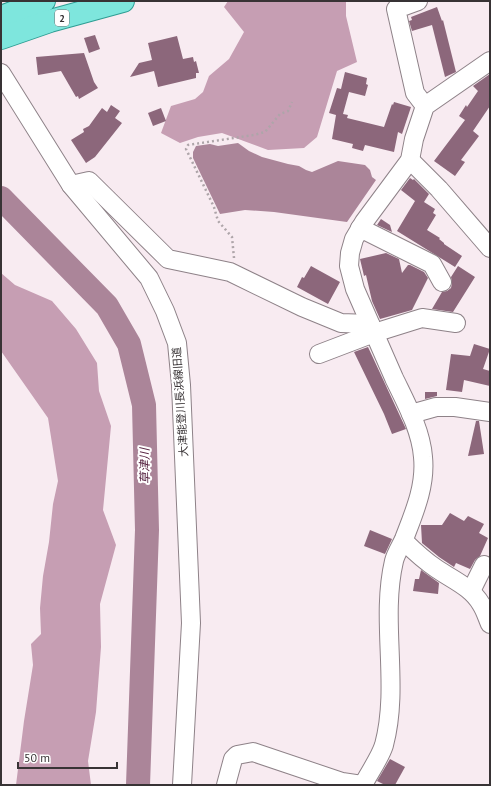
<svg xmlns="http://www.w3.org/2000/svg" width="491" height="786" font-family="'PT Sans','Noto Sans JP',sans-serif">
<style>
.forest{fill:#c69eb3}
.water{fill:#ab8599}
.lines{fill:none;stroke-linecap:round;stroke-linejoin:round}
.river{stroke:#ab8599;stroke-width:24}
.building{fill:#8c677b}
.minor-casing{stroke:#8e8288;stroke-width:20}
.major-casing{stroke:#2e9d93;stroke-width:24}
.path{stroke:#aea5a9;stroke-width:2.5;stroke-dasharray:2 3;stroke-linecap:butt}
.minor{stroke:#fff;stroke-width:18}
.major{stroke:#7ee6dd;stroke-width:22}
.labels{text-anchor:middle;stroke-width:4;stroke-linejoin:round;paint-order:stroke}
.shield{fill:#fff;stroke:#747072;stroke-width:1}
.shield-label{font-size:10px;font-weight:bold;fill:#383335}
.street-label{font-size:11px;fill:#383335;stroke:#fff}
.water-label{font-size:12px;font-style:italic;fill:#582543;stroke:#fff}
</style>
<rect width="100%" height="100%" fill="#f8ebf1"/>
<g class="forest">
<polygon points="228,1 346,1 346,16 357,62 337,71 317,137 304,148 268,150 222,133 198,137 180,143 161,133 171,106 195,99 203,92 209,76 229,59 244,32 224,7"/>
<polygon points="1,273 15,285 52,301 76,329 97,363 99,391 111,426 103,510 116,545 100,604 101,647 96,712 88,761 91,785 16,785 24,721 33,665 31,644 41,634 40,608 43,576 49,542 53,504 58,481 48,418 1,351"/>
</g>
<polygon class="water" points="238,143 249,151 262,157 288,164 299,166 306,170 312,172 338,161 365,165 370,170 372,177 376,180 347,222 274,212 245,210 220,214 193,158 193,152 196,146 210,144 218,146"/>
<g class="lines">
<polyline class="river" points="1,198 107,306 129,344 144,405 147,530 138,785"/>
</g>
<g class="building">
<polygon points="437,7 442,21 443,20 456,72 445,77 432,25 412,31 409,21 412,20 411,17"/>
<polygon points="95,35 100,49 89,53 84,38"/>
<polygon points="177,36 183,59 193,57 194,62 196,61 199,73 196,73 196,78 158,87 154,71 130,77 139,63 152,60 148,43"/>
<polygon points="84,53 94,82 98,88 79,99 78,96 76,97 61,71 38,75 36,57"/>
<polygon points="345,72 367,78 366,84 368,85 365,96 349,92 343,114 348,115 347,118 384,127 392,104 393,105 394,102 411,107 402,134 398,132 394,152 365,145 363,151 352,148 353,144 332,139 336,115 329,113 337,88 341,89"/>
<polygon points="490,74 490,106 473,131 479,136 461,160 465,162 455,176 434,161 465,120 459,116 466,105 467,107 478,91 473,86"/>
<polygon points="111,105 120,111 115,118 122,123 95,157 86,163 71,140 84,132 83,129 89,126 102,108 107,112"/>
<polygon points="161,108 166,121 153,126 148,113"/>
<polygon points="410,178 413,180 414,179 429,194 424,202 435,209 433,213 436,215 427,230 440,238 439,239 444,243 444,244 462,256 455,267 397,231 415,201 401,190"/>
<polygon points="381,219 390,225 392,232 377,225"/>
<polygon points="386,253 399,259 402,273 408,265 410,265 424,272 428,278 412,310 380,319 372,301 366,275 364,276 360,259"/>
<polygon points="311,266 340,282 328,304 297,287 302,277 304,278"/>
<polygon points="458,266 475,277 453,312 432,309 442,292 447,291 451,288 452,283 451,277"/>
<polygon points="474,344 490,349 483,369 490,371 490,386 464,380 462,392 446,390 451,354 470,356"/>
<polygon points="368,347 406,429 392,434 384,414 354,352"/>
<polygon points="425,392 437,392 437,396 425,399"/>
<polygon points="476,421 479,421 484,454 468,456"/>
<polygon points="450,513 464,521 468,516 484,524 479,533 488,538 480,556 475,560 470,569 456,563 454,567 439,557 422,543 421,525 442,525"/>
<polygon points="370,530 392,539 385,554 364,546"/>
<polygon points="421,570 439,583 438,594 413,591 415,579 419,579"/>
<polygon points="390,759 405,767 395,785 385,785 377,781"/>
</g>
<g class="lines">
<defs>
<g id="minor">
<polyline points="418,1 396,9 415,93 425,106"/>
<polyline points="1,73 71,185 149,278 165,311 177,343 181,385 191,623 182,785"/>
<polyline points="410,160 439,189 490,248"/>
<polyline points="71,185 89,181 168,259 230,272 302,307 341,323 370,324"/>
<polyline points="360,228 432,264 442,282"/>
<polyline points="319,354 374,333 422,318 456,323"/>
<polyline points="411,414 436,407 455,407 490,412"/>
<path d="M404,541c10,10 21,20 33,28 16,11 34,18 44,35 4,6 6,13 9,20"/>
<polyline points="471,591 484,565"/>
<polyline points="226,785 233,759 237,755 253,752 342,782 362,785"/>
<path d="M363,785c6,-12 17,-27 21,-40 16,-60 -4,-124 10,-184 2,-8 7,-15 10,-22 10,-26 22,-53 19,-82 -2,-27 -17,-54 -29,-79 -13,-29 -26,-59 -39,-89l-6,-23 1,-13 4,-14 10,-17 46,-62 4,-21 11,-33 65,-45"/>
</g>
<g id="major">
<polyline points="1,17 44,1"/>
<polyline points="1,38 50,21 123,1"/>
</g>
</defs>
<use href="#minor" class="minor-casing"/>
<use href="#major" class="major-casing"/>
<polyline class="path" points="234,258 232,237 218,221 214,207 186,149 188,145 254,135 265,132 280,114 288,111 292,102"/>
<use href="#minor" class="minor"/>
<use href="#major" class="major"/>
</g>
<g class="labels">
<rect class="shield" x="55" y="10" width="14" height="16" rx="3"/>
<g class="shield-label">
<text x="62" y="22">2</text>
</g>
<g class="street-label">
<text transform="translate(180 402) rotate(-94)" y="4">大津能登川長浜線旧道</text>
</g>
<g class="water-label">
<text transform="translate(145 466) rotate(-91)" y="4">草津川</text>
</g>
</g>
<rect width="491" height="786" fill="none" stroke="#383335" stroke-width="4"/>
<path d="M18 762v6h99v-6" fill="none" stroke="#383335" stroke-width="2"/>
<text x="24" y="762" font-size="12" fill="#383335" stroke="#ffffff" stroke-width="3" paint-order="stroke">50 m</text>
</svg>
